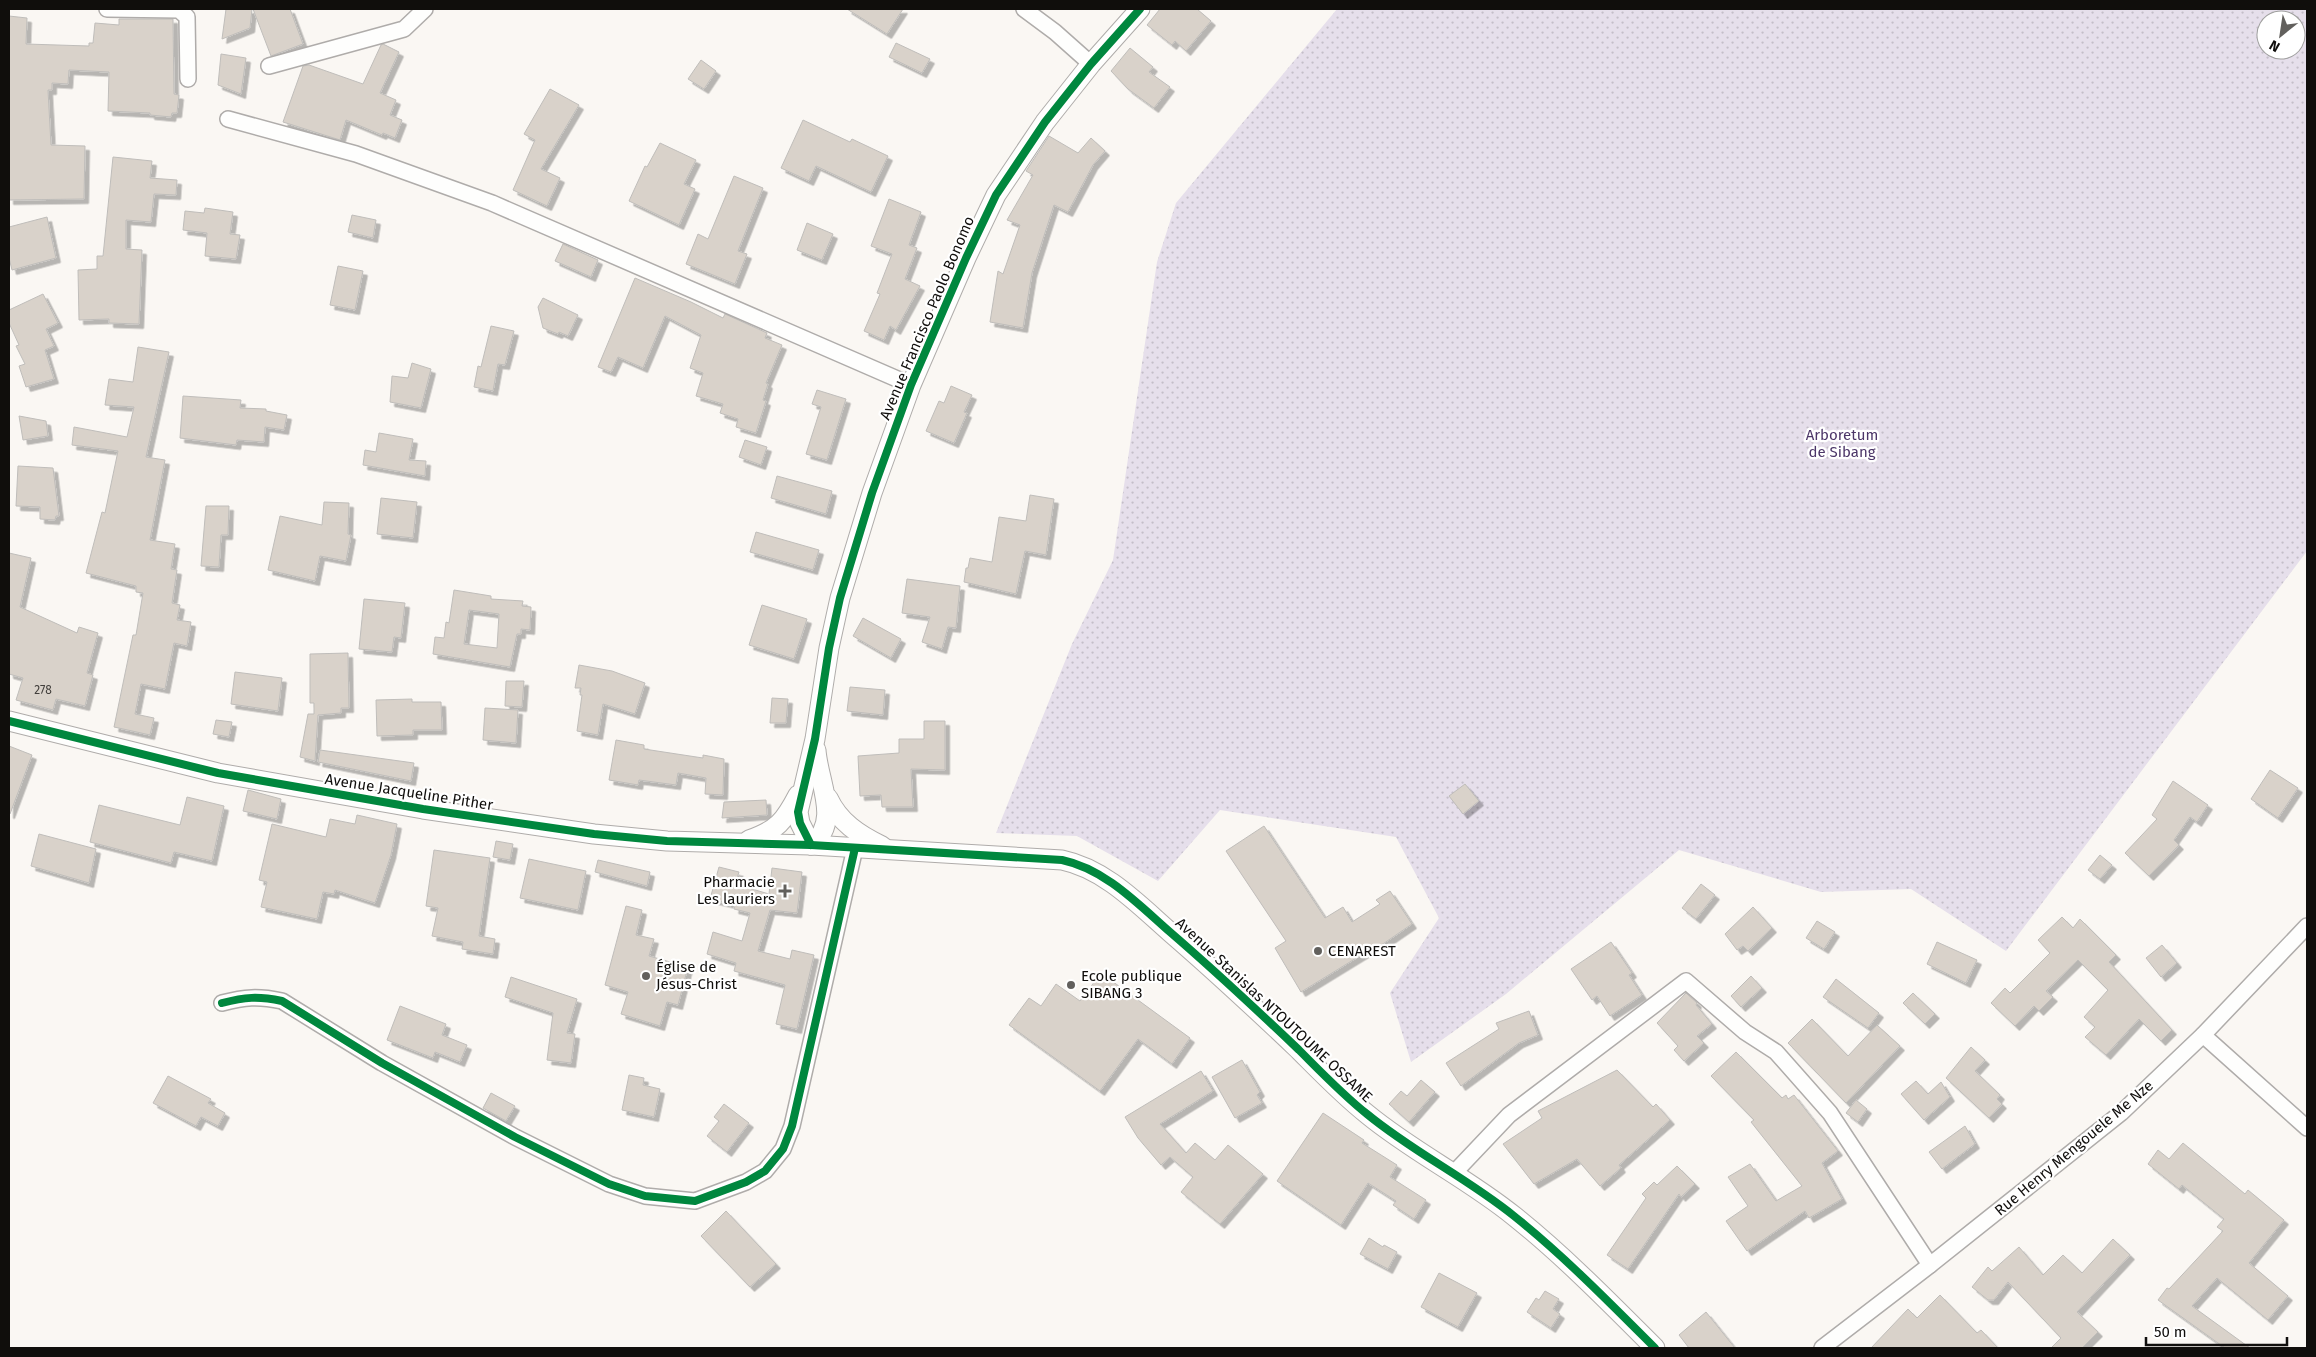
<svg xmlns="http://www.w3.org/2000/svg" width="2316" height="1357" font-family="'Fira Sans',sans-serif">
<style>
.park{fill:url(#park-dots);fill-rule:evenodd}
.building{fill:#d9d2ca;stroke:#bfbdba;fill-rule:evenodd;filter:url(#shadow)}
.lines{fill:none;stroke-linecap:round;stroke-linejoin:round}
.minor-casing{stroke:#afacaa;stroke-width:18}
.tertiary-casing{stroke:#afacaa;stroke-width:21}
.minor{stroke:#fefefd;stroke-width:15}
.tertiary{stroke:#fefefd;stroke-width:19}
.cycleway-casing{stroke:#fff;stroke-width:11}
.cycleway{stroke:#00873e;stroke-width:8}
.poi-dot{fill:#62605d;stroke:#fff;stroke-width:2}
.labels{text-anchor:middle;stroke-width:4.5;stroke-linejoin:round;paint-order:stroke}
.number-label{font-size:12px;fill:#423f3c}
.street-label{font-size:15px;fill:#100e0c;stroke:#fff}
.park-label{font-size:15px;fill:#4c3668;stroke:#fff}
.poi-label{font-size:15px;fill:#100e0c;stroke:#fff;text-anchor:start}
</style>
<defs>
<pattern id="park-dots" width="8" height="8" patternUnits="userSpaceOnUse" patternTransform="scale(1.25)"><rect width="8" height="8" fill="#e6dfeb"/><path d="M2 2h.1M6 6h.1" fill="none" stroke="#c4bec8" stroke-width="1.8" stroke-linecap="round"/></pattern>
<filter id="shadow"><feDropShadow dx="4.5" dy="4.5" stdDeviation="0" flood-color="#0004"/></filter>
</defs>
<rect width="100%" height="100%" fill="#faf7f3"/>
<path class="park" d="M1337,9h970v542l-301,400 -95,-62 -90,3 -142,-42 -173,144 -95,68 -21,-69 49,-75 -43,-81 -176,-27 -62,71 -81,-45 -81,-3 76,-189 41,-84 44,-298 19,-59zM2266,20h30v30h-30z"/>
<g class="building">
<polygon points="226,9 252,9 250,28 222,39"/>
<polygon points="253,9 290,9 303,44 271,56"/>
<polygon points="847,9 903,9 887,34"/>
<polygon points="1160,9 1197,9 1211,21 1186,51 1175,41 1172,45 1147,25"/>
<polygon points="9,16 27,18 26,44 89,46 89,43 93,43 95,23 119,25 119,19 173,19 174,94 179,95 177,113 172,113 171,117 150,115 150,113 108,111 109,72 69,70 68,84 52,83 52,90 48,90 51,145 85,146 84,199 9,200"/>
<polygon points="896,43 930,59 922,73 889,57"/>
<polygon points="383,44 399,52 380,93 396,100 390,115 402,120 395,138 383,133 382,135 346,120 340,140 283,122 303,66 309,65 363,84 381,45"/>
<polygon points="1130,48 1153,67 1149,72 1170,87 1154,108 1128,89 1111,71"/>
<polygon points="221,54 246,58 241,94 218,85"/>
<polygon points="701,60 716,71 704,89 688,79"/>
<polygon points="550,89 579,105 541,169 560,178 547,206 513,190 535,140 524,134"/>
<polygon points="803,120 850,142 852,139 888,156 871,192 816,166 809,181 781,168"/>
<polygon points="1049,136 1078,153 1091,138 1105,151 1093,165 1068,212 1054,205 1032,273 1023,328 990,322 998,271 1003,274 1020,225 1007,220 1033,175 1026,171"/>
<polygon points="660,143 696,160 684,184 695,189 679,225 629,201 645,166 647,167"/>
<polygon points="113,157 152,161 150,178 177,180 176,195 154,194 151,222 126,220 126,249 142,250 139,324 109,323 109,319 79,320 78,270 97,269 97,256 103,256"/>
<polygon points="734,176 763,188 738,251 747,254 735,284 686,264 698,234 708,239"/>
<polygon points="889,199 921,212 909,245 917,248 905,279 920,286 896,330 890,326 884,340 864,331 880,294 877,293 892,254 871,246"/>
<polygon points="205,208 233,212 230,234 240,235 236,259 205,256 207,233 183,230 185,211 204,213"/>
<polygon points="352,215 376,220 373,238 348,232"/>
<polygon points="47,217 56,258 12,270 9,258 9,227"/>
<polygon points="807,223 833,234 822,260 797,250"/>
<polygon points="563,244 598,260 591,277 555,261"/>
<polygon points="338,266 363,271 355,310 330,305"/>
<polygon points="635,278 691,302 723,318 725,314 767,333 765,338 782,345 766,383 768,384 763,400 766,401 756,433 736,427 738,419 720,413 723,404 696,396 703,373 690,368 701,335 665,316 643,368 618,357 611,372 598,367"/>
<polygon points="43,294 58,323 46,329 54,346 45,350 54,379 26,387 19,366 25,364 16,346 19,345 9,323 9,310"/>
<polygon points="543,298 578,315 568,336 559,332 558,334 543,328 538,307"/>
<polygon points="491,326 514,331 505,365 498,364 493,391 474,387 478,366 481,367"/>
<polygon points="138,347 169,352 146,457 165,460 150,540 175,544 171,569 177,570 172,603 180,605 177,620 191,622 187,646 174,643 165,689 141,684 135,714 154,718 150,735 114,727 133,635 136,635 143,593 136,592 136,586 86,573 102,512 105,513 118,451 72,445 74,427 127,437 134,407 105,405 109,379 133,382"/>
<polygon points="412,363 431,369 421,408 390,402 392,376 408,378"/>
<polygon points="951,386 972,395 964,412 967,413 954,443 926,431 939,401 944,403"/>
<polygon points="817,390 846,399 827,460 806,454 821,407 812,404"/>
<polygon points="183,396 241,400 240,408 266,409 266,411 287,415 284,430 265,427 264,442 237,440 236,445 180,438"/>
<polygon points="19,416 46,421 48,436 23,440"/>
<polygon points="379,433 413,439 409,460 426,461 425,476 363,465 365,450 376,452"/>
<polygon points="745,440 767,447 761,465 739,457"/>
<polygon points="18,466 53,468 59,516 56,516 55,520 40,519 40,507 16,506"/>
<polygon points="777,476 832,491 826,514 771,498"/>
<polygon points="1030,495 1054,499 1046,555 1025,551 1016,594 964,582 966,568 968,568 970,558 992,562 999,517 1026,521"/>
<polygon points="381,498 417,502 413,538 377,534"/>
<polygon points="324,502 349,503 348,534 351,535 346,561 320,556 315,581 268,570 280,516 322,525"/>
<polygon points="206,506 229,506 228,535 221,535 219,567 201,566"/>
<polygon points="756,532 819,550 813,570 750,552"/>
<polygon points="9,553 31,558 20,607 77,633 79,627 98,633 87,673 93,675 85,706 56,699 53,710 16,700 23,678 9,674"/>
<polygon points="907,579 960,586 956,628 948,627 942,649 922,642 930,617 902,613"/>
<path d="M454,590l37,6v3l32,2 -1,5 9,1 -1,23 -9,-1v5h-4l-7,33 -77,-13 2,-17 9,1 2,-16 3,1zM469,610l30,4 -2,34 -33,-4z"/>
<polygon points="364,599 405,603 401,638 394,637 392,652 359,649"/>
<polygon points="762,605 807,619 794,659 749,645"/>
<polygon points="863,618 901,639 891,658 853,636"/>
<polygon points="348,653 349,708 341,708 341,713 318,715 315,761 300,757 308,714 314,714 314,703 310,703 310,654"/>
<polygon points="579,665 612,671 645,683 635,714 603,704 598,735 577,731 582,695 580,695 581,688 575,688"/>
<polygon points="235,672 282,678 278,711 231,704"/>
<polygon points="506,681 524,681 522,707 505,706"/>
<polygon points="850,687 885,690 883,715 847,711"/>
<polygon points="772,698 788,699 786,723 770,723"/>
<polygon points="412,699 412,702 441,702 442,730 413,730 413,735 377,736 376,700"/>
<polygon points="485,708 518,710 516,743 483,740"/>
<polygon points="216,720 232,722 229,737 213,734"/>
<polygon points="924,721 945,721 945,770 911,769 913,807 882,807 881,795 860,796 858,756 899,753 899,739 924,739"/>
<polygon points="616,740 644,745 644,749 703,758 703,755 724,759 723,795 705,794 706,778 678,773 676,785 639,780 638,785 609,780"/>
<polygon points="9,746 32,755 10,814 9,814"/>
<polygon points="320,750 414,763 411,781 318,762"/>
<polygon points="2270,770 2298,788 2278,818 2251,799"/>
<polygon points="2173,781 2208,805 2197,822 2190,817 2174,840 2179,845 2149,876 2125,853 2157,819 2152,815"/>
<polygon points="1465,784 1479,801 1463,814 1449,796"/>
<polygon points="248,790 281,799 277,819 243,811"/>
<polygon points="187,797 224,806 212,861 174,852 171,863 90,842 99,805 180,825"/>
<polygon points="766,800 767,815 722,818 724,802"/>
<polygon points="357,815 397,824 391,855 375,903 335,890 334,894 323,892 317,919 261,907 267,882 259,880 272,824 326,837 330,819 355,824"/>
<polygon points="1264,826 1325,918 1343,907 1352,922 1380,904 1376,900 1390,891 1412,924 1377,948 1376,946 1301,992 1275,948 1286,941 1226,851"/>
<polygon points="39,834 96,849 89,883 31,866"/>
<polygon points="496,841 513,844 510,860 493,857"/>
<polygon points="434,850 490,858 479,936 495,939 493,954 462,949 463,942 432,936 438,908 426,906"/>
<polygon points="2100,855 2112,865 2100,879 2088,870"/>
<polygon points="529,859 586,871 578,910 520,898"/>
<polygon points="598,860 650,872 647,886 595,872"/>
<polygon points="719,867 739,872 735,884 769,894 772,868 802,872 797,913 770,910 758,951 790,959 792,950 814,955 797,1029 776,1024 785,985 734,971 736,963 707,954 713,932 742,941 750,913 734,909 735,905 710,899"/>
<polygon points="1701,884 1715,895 1696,919 1682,908"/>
<polygon points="626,906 642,910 636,935 654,939 649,956 688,967 678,1005 667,1002 660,1026 621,1014 628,992 605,985"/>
<polygon points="1753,907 1772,928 1748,951 1743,946 1737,950 1725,934"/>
<polygon points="2062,917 2073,928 2080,919 2116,955 2109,962 2172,1030 2161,1041 2139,1019 2106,1055 2085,1037 2095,1027 2084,1017 2108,990 2078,960 2046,991 2053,997 2039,1011 2034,1006 2015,1026 1991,1003 2005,988 2010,993 2050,953 2038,940"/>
<polygon points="1817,921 1835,932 1824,949 1806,938"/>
<polygon points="1611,942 1632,973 1629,975 1642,995 1610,1016 1597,996 1592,1000 1571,969"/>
<polygon points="1937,942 1977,960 1966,983 1927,964"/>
<polygon points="2162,945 2177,963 2161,977 2146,958"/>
<polygon points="1101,973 1190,1038 1172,1064 1138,1039 1100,1091 1009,1025 1029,998 1041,1006 1056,984 1080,1001"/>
<polygon points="1751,976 1762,988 1741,1007 1731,996"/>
<polygon points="511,977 577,999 567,1033 575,1034 571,1063 547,1060 553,1013 505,997"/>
<polygon points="1836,979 1879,1013 1868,1028 1823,997"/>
<polygon points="1686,993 1697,1003 1696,1005 1712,1024 1697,1036 1704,1043 1684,1061 1674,1050 1678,1046 1657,1023"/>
<polygon points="1913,993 1935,1014 1925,1024 1903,1003"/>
<polygon points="400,1006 446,1024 442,1035 467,1045 460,1062 435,1052 433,1058 387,1040"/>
<polygon points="1529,1011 1538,1035 1519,1043 1461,1086 1446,1063 1499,1029 1496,1023"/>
<polygon points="1812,1019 1848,1056 1877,1025 1900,1046 1846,1103 1788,1043"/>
<polygon points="1971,1047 1985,1060 1975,1071 2000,1095 1997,1099 2002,1104 1989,1118 1946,1078"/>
<polygon points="1736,1052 1782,1098 1786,1095 1788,1099 1794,1095 1838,1151 1822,1163 1842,1199 1809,1218 1805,1211 1747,1251 1726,1221 1748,1206 1728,1177 1750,1164 1776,1201 1802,1186 1751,1122 1754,1120 1711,1076"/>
<polygon points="1242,1060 1260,1092 1257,1095 1262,1103 1235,1118 1212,1077"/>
<polygon points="1617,1070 1653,1107 1656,1104 1670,1120 1619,1165 1621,1168 1600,1186 1577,1159 1534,1184 1503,1144 1542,1118 1538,1111"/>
<polygon points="1201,1071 1213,1091 1160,1124 1186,1153 1195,1143 1215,1160 1228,1145 1263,1174 1220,1224 1181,1192 1193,1177 1170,1157 1161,1165 1138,1138 1125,1117"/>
<polygon points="629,1075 644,1078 643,1085 660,1089 654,1117 622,1110"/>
<polygon points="168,1076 211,1099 208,1103 225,1113 218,1126 201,1117 196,1126 153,1103"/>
<polygon points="1421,1080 1435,1092 1409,1122 1389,1104 1401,1091 1407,1096"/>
<polygon points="1916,1081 1928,1094 1941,1082 1950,1097 1924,1120 1901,1094"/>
<polygon points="491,1093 515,1106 506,1121 483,1108"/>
<polygon points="1856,1100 1867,1109 1858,1122 1846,1113"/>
<polygon points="724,1104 749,1123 727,1152 707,1136 719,1121 714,1117"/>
<polygon points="1323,1113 1364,1140 1362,1143 1397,1165 1390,1177 1426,1200 1414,1219 1393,1205 1396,1201 1368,1183 1341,1225 1277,1181"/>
<polygon points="1965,1126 1975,1144 1942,1169 1929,1152"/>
<polygon points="2183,1143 2245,1194 2248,1190 2284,1220 2249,1263 2288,1296 2268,1320 2217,1278 2192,1306 2250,1348 2225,1348 2158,1300 2167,1288 2169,1289 2223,1231 2217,1227 2224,1219 2182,1185 2179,1189 2148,1164 2158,1150 2169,1159"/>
<polygon points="1677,1166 1695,1184 1681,1197 1679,1194 1628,1269 1607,1255 1646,1198 1642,1194 1654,1182 1657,1185"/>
<polygon points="726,1211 776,1264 750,1287 701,1236"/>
<polygon points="1369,1238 1383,1247 1384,1245 1397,1252 1388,1269 1360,1254"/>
<polygon points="2113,1239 2130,1255 2077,1312 2098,1332 2082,1348 2051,1348 2061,1338 2008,1282 1994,1300 1988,1300 1972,1287 1988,1267 1992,1271 2019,1247 2043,1275 2063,1255 2082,1273"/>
<polygon points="1439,1273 1477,1293 1458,1327 1421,1307"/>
<polygon points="1545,1291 1559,1299 1553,1309 1560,1314 1551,1328 1527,1312 1536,1298 1539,1300"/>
<polygon points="1940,1295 1977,1333 1981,1330 1998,1348 1871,1348 1908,1309 1917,1318"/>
<polygon points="1706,1312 1735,1348 1689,1348 1679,1335"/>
</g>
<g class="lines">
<defs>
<g id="minor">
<polyline points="107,9 179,10 187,17 188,79"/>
<polyline points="1024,9 1055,32 1091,64"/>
<polyline points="269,66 404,29 425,9"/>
<polyline points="228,119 356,154 492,203 911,385"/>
<path d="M222,1003c23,-6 36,-7 60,-2l100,62 133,74 94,47 36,12 50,5 51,-19 19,-11 18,-22 9,-23 63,-278"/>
<polyline points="2203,1035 2307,1128"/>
<polyline points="1454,1173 1509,1115 1686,981 1745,1032 1776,1052 1830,1113 1930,1265"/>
<polyline points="1822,1348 1930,1265 2121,1113 2203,1035 2307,926"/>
</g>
<g id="tertiary">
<path d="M9,721l209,52 205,36 171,25 73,7 144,4 251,15c43,9 76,44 108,72 44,38 87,78 129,118 22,22 44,45 68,64 46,38 100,64 147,102 50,40 96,87 141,132"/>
<path d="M828,798c11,24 31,37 54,48"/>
<path d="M749,840c28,-10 35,-18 49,-45"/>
<polyline points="811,845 800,823 798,812 815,739 829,648 840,598 872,493 911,385 966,258 996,195 1045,122 1091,64 1140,9"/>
<path d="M811,845c31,-23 7,-63 5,-95"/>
</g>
</defs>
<use href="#minor" class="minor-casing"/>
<use href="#tertiary" class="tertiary-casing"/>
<use href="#minor" class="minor"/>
<use href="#tertiary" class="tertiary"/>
<defs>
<g id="cycleway">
<path d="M9,721l209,52 205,36 171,25 73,7 144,4 251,15c43,9 76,44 108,72 44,38 87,78 129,118 22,22 44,45 68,64 46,38 100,64 147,102 50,40 96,87 141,132"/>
<polyline points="811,845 800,823 798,812 815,739 829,648 840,598 872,493 911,385 966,258 996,195 1045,122 1091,64 1140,9"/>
<path d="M222,1003c23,-6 36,-7 60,-2l100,62 133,74 94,47 36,12 50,5 51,-19 19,-11 18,-22 9,-23 63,-278"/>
</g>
</defs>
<use href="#cycleway" class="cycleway-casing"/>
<use href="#cycleway" class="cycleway"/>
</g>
<g class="poi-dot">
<path d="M782.5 883.5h5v5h5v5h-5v5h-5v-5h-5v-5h5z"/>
<circle cx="1318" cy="951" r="5"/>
<circle cx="646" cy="976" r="5"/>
<circle cx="1071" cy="985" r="5"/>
</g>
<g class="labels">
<g class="number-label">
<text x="43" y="694">278</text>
</g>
<g class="street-label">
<text transform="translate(927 318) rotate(-67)" y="5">Avenue Francisco Paolo Bonomo</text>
<text transform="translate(409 792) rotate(9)" y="5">Avenue Jacqueline Pither</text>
<text transform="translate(1274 1010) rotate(43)" y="5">Avenue Stanislas NTOUTOUME OSSAME</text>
<text transform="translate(2074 1148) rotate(-40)" y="5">Rue Henry Mengouele Me Nze</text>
</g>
<g class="park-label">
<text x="1842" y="440">Arboretum<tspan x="1842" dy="17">de Sibang</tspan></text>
</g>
<g class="poi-label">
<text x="775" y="887" text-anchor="end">Pharmacie<tspan x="775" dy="17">Les lauriers</tspan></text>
<text x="1328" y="956">CENAREST</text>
<text x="656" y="972">Église de<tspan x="656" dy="17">Jésus-Christ</tspan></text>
<text x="1081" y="981">Ecole publique<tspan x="1081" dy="17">SIBANG 3</tspan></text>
</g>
</g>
<rect width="2316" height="1357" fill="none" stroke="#100e0c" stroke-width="20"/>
<g transform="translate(2281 35) rotate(210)"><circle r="24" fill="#ffffff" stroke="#9f9f9e"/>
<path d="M0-4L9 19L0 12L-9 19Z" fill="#62605d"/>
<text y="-8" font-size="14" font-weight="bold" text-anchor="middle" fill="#100e0c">N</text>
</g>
<path d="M2146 1337v8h141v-8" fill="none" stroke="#100e0c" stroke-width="2.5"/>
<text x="2154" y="1337" font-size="15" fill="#100e0c" stroke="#ffffff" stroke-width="4" paint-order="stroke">50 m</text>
</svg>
